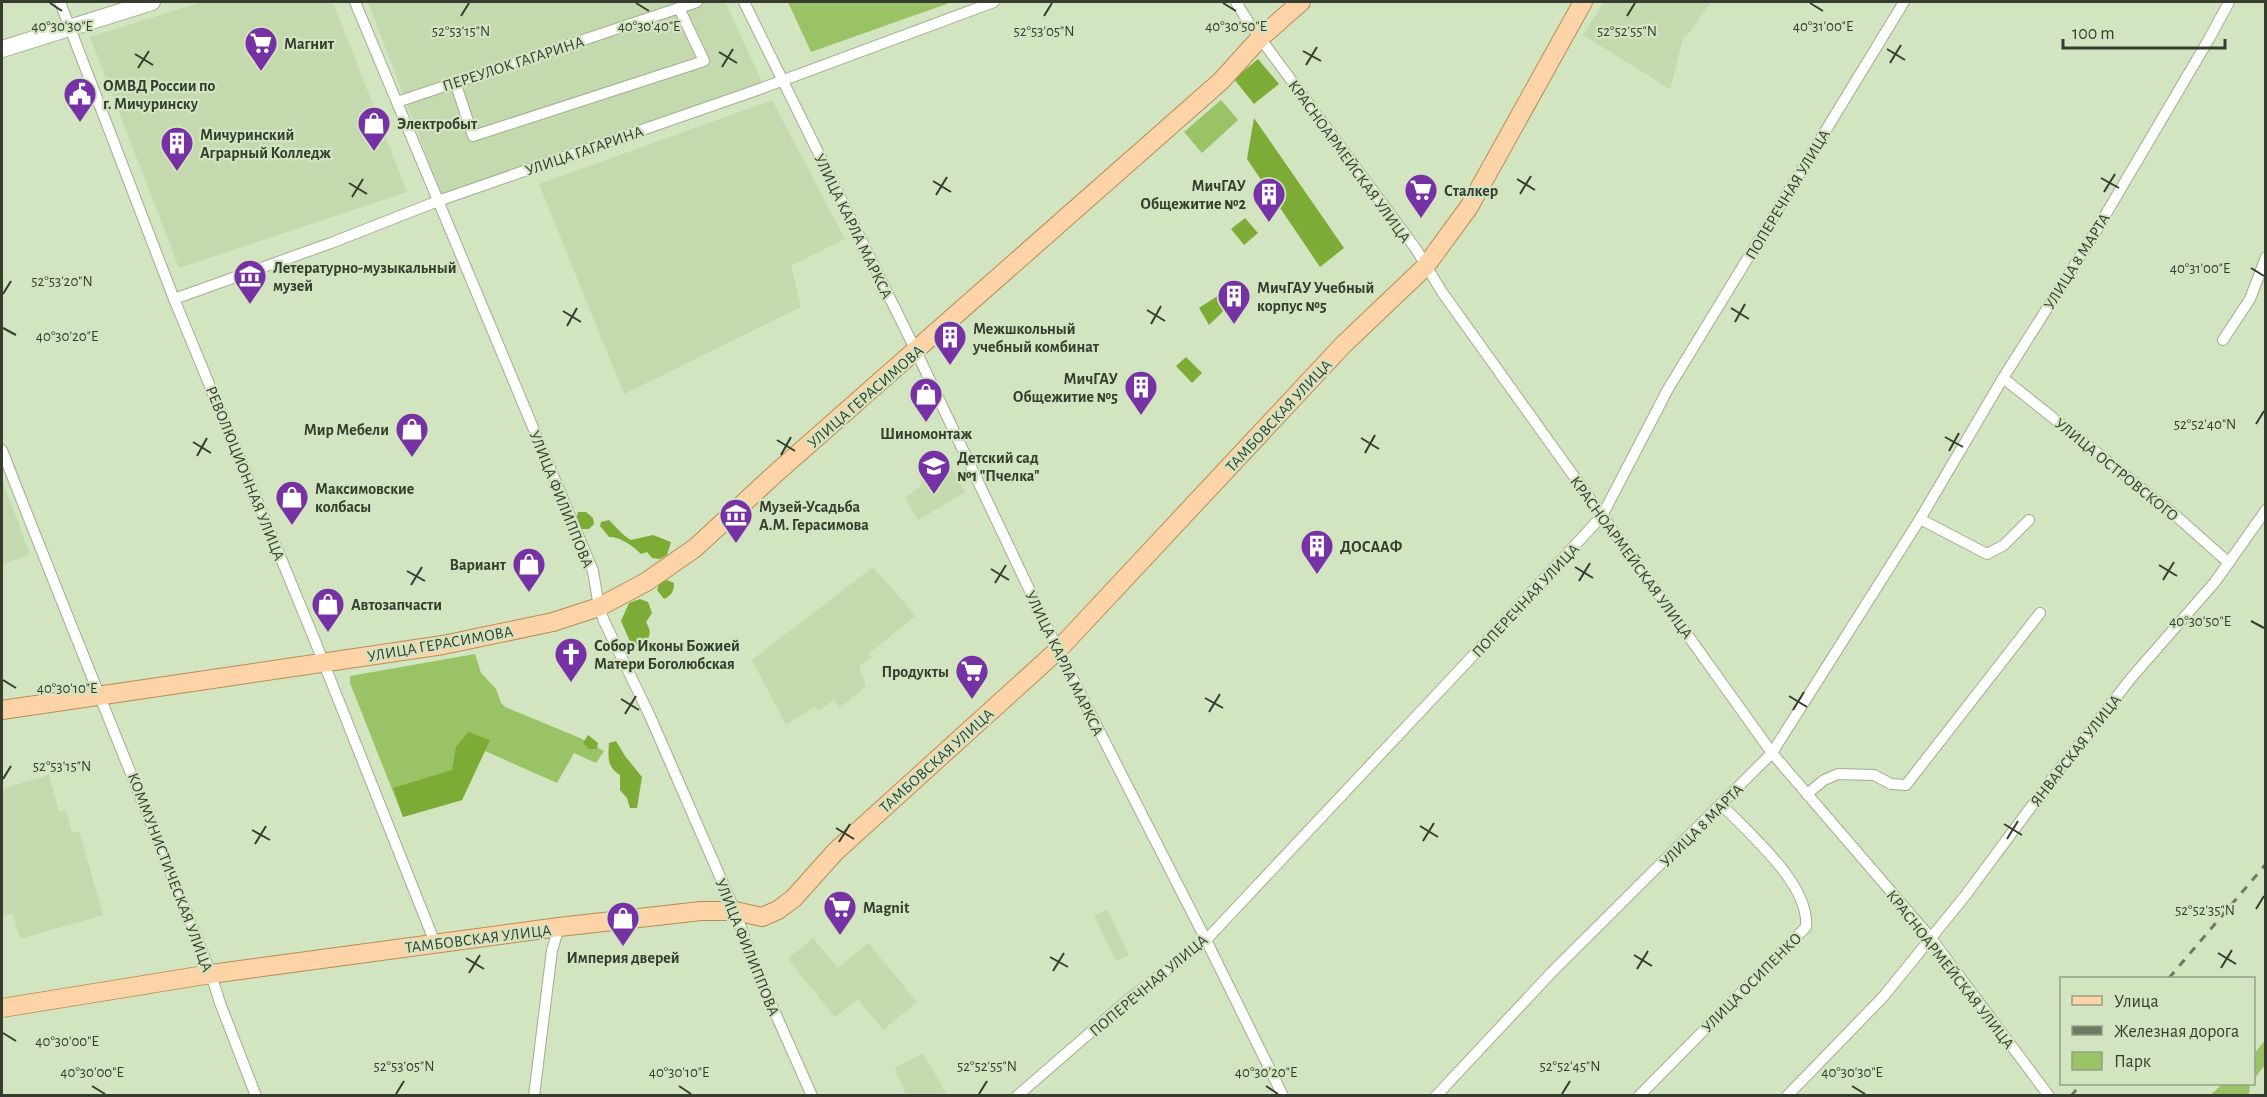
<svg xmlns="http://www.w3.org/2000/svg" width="2267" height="1097" font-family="'Alegreya Sans',sans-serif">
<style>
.built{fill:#c5d9af}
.green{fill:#99c365}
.forest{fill:#7dac36}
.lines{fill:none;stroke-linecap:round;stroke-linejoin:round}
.street-casing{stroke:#9eaf8d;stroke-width:12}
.secondary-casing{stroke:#9eaf8d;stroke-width:18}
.primary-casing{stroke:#b58d57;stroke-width:20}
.street{stroke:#fff;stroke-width:10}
.secondary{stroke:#fff;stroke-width:16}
.primary{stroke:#fcd4a7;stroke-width:18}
.rail{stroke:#6e7963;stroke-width:3;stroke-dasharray:8 8;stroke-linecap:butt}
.ticks{fill:none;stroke:#363d2f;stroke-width:2}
.labels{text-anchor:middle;stroke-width:4.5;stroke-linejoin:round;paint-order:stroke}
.poi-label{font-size:16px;font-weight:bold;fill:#363d2f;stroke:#d2e4c0;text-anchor:start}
.street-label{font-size:16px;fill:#363d2f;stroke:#d2e4c0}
.ticks-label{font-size:15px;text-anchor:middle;fill:#363d2f;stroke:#d2e4c0;stroke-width:4.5;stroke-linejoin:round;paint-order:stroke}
</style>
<rect width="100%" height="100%" fill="#d2e4c0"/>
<g class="built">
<polygon points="202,2 333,2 407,192 179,268 90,37"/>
<polygon points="368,2 725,2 763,84 441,194"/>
<polygon points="1604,2 1711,2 1690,32 1683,38 1670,89 1583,35"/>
<polygon points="772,100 845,239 791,266 801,307 624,394 539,184"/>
<polygon points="949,464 965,492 918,520 905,498 920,486 923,478"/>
<polygon points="2,480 30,554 2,565"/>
<polygon points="873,567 916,616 869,653 872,657 859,666 866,686 840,708 834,700 819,711 814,707 786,725 752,660"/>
<polygon points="49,775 59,812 66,810 72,833 79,831 103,915 20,939 13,914 2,917 2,789"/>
<polygon points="1107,909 1129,955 1116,961 1094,916"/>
<polygon points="813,938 838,968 868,943 917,1002 883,1030 858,999 835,1017 788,959"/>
<polygon points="923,1053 947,1095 906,1095 895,1068"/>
</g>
<g class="green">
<polygon points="788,2 952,2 811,52"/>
<polygon points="1221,100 1238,120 1202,153 1184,132"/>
<polygon points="475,654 481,673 496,689 501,703 505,707 580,738 604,751 596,763 574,753 557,783 485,751 462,800 403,817 350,683 350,676"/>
<polygon points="2265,1040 2265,1065 2254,1079 2254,1054"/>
<polygon points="2223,1084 2250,1084 2249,1095 2210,1095"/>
</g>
<g class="forest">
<polygon points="1258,59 1279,84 1254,104 1234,79"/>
<polygon points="1254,118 1344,248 1320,267 1247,159"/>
<polygon points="1245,218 1258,233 1244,245 1231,229"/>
<polygon points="1233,286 1239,296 1209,325 1199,308"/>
<polygon points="1186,357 1202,373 1192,383 1176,366"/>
<polygon points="578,512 586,512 593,518 594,524 589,529 581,529 576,520"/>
<path d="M609,520c7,7 13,15 22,20l22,-5 18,7 -4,13 -7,4 -8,-1 -5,-6 -6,2c-6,-7 -22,-18 -32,-17l-9,-11 1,-4z"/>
<path d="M667,580l7,3c0,8 -2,12 -10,16l-7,-9 2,-6z"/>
<path d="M640,599l8,3 4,11 -6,9c5,9 5,13 -1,22l-13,2 -11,-25 8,-18z"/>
<polygon points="468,732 490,740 462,800 403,817 393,788 452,770 456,747"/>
<polygon points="588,735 598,743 597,749 589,749 583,743"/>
<path d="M616,741l9,15 17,21 -5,31h-7l-3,-10 -7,-8v-15c-13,-8 -12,-18 -11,-32z"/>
</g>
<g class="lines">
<defs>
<g id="street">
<polyline points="60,2 174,299 313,636 435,943"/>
<polyline points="355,2 593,571 599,607 604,621 649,714 735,911 757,972 812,1096"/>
<polyline points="744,2 916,351 1058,650 1206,940 1283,1096"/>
<polyline points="1236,2 1249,23 1416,249 1442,292 1772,753 1930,937 2049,1096"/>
<polyline points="455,82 473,136 704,61 679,8"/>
<polyline points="397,102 697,2"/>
<polyline points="174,299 331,243 438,201 757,90 994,2"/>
<polyline points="2223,340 2250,299 2266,257"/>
<polyline points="2003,378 2175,515 2229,563"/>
<path d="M2,450c68,175 140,349 209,524l9,29 36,93"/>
<polyline points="1920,519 1987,554 2004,545 2029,520"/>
<polyline points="1807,794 1824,780 1838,774 1874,775 1891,784 1906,785 2040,613"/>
<polyline points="534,1096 552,950 559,927"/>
<polyline points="1017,1096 1129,999 1206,940 1467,662 1602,516 1668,389 1904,2"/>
<polyline points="1436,1096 1552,972 1772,753 1920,519 2003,378 2093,236 2209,39 2229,2"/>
<path d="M1639,1096l167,-169c4,-43 -57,-93 -85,-123"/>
<polyline points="1787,1096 1883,997 1965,896 2048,784 2132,677 2215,582 2266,510"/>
</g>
<polyline id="secondary" points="2,49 152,2"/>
<g id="primary">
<polyline points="2,710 443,645 553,622 599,607 646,582 695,548 775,474 1221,81 1260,38 1301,2"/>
<polyline points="2,1008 211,974 559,927 701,911 735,911 762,917 778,910 794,898 835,852 1058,650 1343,345 1425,267 1469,207 1583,2"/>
</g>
</defs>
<use href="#street" class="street-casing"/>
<use href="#secondary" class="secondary-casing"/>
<use href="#primary" class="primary-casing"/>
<use href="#street" class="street"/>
<use href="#secondary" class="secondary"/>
<use href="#primary" class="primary"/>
<g class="rail">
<polyline points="2169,978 2266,864"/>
<polyline points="2071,1096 2081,1084"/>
</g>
</g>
<path class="ticks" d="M50,3l12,8M636,3l13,8M1223,3l13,8M1810,3l13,8M461,16l8,-13M1044,16l8,-13M1627,16l8,-13M1887,49l18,11M1303,51l18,10M719,52l18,11M135,54l18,11M1890,63l11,-18M1306,65l11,-18M722,67l11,-18M138,68l11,-17M2101,178l18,10M1517,179l18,11M933,181l18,11M349,183l18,11M2104,192l11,-18M1520,194l11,-18M936,195l11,-18M352,197l11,-18M2251,268l13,8M3,294l8,-13M1731,308l18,11M1147,310l18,11M563,311l18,11M1735,322l10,-18M1151,324l10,-18M567,326l10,-18M3,328l13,7M2256,424l8,-13M1945,437l18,10M1361,438l18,11M777,440l18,11M193,442l18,11M1949,451l10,-18M1365,453l10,-18M781,455l10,-18M197,456l10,-18M2159,565l18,11M1575,567l18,11M991,569l18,11M407,571l18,10M2163,580l11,-18M1579,581l11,-18M995,583l11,-18M411,585l11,-18M2251,621l13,7M3,680l13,8M1789,696l18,11M1205,698l18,10M621,699l18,11M1793,710l11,-18M1209,712l11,-18M625,714l11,-18M3,779l8,-13M2004,824l18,11M1420,826l18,11M836,828l18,11M252,830l18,10M2007,839l11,-18M1423,841l11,-18M839,842l11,-18M255,844l11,-18M2256,909l8,-13M2218,953l18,11M1634,955l18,11M1050,957l18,10M466,958l18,11M2221,968l11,-18M1637,969l11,-18M1053,971l11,-18M469,973l11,-18M3,1033l13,8M92,1086l13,8M679,1086l12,8M1266,1086l12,8M1852,1086l13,8M396,1094l8,-13M979,1094l8,-13M1562,1094l8,-13"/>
<defs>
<symbol id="supermarket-pin" viewBox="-11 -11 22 30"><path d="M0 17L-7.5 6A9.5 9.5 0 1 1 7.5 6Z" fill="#7631a4" stroke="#d2e4c0"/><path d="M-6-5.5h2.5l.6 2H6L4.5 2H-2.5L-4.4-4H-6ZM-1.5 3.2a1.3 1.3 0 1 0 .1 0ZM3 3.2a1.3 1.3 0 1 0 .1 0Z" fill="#fff"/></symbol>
<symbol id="civic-pin" viewBox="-11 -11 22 30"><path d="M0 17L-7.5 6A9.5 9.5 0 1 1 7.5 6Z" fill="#7631a4" stroke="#d2e4c0"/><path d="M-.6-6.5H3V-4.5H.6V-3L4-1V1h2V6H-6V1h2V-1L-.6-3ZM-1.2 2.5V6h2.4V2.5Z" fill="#fff"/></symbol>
<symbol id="shop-pin" viewBox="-11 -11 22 30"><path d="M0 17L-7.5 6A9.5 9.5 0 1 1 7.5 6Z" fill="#7631a4" stroke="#d2e4c0"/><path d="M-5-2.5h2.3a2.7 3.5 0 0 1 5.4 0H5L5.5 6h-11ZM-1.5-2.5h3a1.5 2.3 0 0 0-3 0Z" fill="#fff"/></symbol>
<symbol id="building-pin" viewBox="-11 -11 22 30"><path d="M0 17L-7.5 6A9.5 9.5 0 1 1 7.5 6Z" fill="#7631a4" stroke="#d2e4c0"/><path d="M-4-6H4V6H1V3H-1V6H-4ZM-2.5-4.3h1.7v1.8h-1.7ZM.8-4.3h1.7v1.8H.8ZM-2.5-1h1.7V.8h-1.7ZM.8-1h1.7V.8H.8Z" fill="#fff"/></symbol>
<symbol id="museum-pin" viewBox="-11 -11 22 30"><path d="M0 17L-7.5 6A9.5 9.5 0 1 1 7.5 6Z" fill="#7631a4" stroke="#d2e4c0"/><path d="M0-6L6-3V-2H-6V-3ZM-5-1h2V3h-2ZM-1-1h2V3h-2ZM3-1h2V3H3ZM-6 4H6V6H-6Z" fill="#fff"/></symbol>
<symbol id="school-pin" viewBox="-11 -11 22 30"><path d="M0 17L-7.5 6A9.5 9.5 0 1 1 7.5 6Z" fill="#7631a4" stroke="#d2e4c0"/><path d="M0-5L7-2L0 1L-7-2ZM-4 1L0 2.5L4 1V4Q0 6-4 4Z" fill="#fff"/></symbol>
<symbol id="church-pin" viewBox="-11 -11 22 30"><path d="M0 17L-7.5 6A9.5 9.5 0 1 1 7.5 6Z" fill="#7631a4" stroke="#d2e4c0"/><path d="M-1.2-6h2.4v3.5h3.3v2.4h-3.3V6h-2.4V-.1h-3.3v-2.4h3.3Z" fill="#fff"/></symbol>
</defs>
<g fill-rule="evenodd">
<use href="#supermarket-pin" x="242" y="24" width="38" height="52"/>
<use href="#civic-pin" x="61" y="75" width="38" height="52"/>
<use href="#shop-pin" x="355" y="104" width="38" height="52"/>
<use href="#building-pin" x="158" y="124" width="38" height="52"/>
<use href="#supermarket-pin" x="1402" y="171" width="38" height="52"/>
<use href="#building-pin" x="1250" y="175" width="38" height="52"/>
<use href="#museum-pin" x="231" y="257" width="38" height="52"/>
<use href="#building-pin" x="1215" y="277" width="38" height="52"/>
<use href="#building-pin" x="931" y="318" width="38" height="52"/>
<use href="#building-pin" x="1122" y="368" width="38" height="52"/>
<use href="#shop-pin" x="907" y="375" width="38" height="52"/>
<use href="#shop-pin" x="393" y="410" width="38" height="52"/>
<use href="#school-pin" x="915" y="447" width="38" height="52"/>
<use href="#shop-pin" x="273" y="478" width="38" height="52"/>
<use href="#museum-pin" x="717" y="496" width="38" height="52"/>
<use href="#building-pin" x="1298" y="527" width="38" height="52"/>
<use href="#shop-pin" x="510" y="545" width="38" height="52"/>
<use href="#shop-pin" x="309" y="585" width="38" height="52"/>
<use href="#church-pin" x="552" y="635" width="38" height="52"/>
<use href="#supermarket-pin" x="953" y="652" width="38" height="52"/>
<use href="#supermarket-pin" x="821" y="888" width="38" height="52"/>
<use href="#shop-pin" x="604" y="899" width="38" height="52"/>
</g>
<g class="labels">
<g class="poi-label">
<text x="284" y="49">Магнит</text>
<text x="103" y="91">ОМВД России по<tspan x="103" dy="18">г. Мичуринску</tspan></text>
<text x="397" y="129">Электробыт</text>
<text x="200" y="140">Мичуринский<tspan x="200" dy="18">Аграрный Колледж</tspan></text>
<text x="1246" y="191" text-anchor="end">МичГАУ<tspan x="1246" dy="18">Общежитие №2</tspan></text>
<text x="1444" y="196">Сталкер</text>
<text x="273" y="273">Летературно-музыкальный<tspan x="273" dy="18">музей</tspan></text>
<text x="1257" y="293">МичГАУ Учебный<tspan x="1257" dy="18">корпус №5</tspan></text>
<text x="973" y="334">Межшкольный<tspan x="973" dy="18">учебный комбинат</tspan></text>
<text x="1118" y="384" text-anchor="end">МичГАУ<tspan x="1118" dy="18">Общежитие №5</tspan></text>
<text x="389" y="435" text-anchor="end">Мир Мебели</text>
<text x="926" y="439" text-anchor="middle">Шиномонтаж</text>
<text x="957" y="463">Детский сад<tspan x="957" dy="18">№1 "Пчелка"</tspan></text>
<text x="315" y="494">Максимовские<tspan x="315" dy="18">колбасы</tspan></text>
<text x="759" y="512">Музей-Усадьба<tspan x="759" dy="18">А.М. Герасимова</tspan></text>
<text x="1340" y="552">ДОСААФ</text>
<text x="506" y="570" text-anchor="end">Вариант</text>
<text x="351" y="610">Автозапчасти</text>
<text x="594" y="651">Собор Иконы Божией<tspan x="594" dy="18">Матери Боголюбская</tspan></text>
<text x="949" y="677" text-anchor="end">Продукты</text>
<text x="863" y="913">Magnit</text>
<text x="623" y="963" text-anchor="middle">Империя дверей</text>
</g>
<g class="street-label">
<text transform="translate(513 63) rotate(-18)" y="6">ПЕРЕУЛОК ГАГАРИНА</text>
<text transform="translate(584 150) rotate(-19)" y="6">УЛИЦА ГАГАРИНА</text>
<text transform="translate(1350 161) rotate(54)" y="6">КРАСНОАРМЕЙСКАЯ УЛИЦА</text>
<text transform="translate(1787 194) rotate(-59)" y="6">ПОПЕРЕЧНАЯ УЛИЦА</text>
<text transform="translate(854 226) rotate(64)" y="6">УЛИЦА КАРЛА МАРКСА</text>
<text transform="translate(2076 261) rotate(-58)" y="6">УЛИЦА 8 МАРТА</text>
<text transform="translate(865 396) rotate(-41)" y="6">УЛИЦА ГЕРАСИМОВА</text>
<text transform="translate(1278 415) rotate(-47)" y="6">ТАМБОВСКАЯ УЛИЦА</text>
<text transform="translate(2117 469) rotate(39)" y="6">УЛИЦА ОСТРОВСКОГО</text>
<text transform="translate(246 473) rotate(68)" y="6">РЕВОЛЮЦИОННАЯ УЛИЦА</text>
<text transform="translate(562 499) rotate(68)" y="6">УЛИЦА ФИЛИППОВА</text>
<text transform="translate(1632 557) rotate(54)" y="6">КРАСНОАРМЕЙСКАЯ УЛИЦА</text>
<text transform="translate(1525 600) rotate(-47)" y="6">ПОПЕРЕЧНАЯ УЛИЦА</text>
<text transform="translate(440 643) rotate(-10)" y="6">УЛИЦА ГЕРАСИМОВА</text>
<text transform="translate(1065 663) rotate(64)" y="6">УЛИЦА КАРЛА МАРКСА</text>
<text transform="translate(2075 750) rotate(-52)" y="6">ЯНВАРСКАЯ УЛИЦА</text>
<text transform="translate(936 760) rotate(-42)" y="6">ТАМБОВСКАЯ УЛИЦА</text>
<text transform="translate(1701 825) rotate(-45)" y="6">УЛИЦА 8 МАРТА</text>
<text transform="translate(171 872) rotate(69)" y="6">КОММУНИСТИЧЕСКАЯ УЛИЦА</text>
<text transform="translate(478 938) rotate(-7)" y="6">ТАМБОВСКАЯ УЛИЦА</text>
<text transform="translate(748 947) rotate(68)" y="6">УЛИЦА ФИЛИППОВА</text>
<text transform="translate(1951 969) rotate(52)" y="6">КРАСНОАРМЕЙСКАЯ УЛИЦА</text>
<text transform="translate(1751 982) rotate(-45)" y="6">УЛИЦА ОСИПЕНКО</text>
<text transform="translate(1148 985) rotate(-40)" y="6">ПОПЕРЕЧНАЯ УЛИЦА</text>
</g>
</g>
<g class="ticks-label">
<text x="62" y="31">40°30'30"E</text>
<text x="649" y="31">40°30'40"E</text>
<text x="1236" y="31">40°30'50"E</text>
<text x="1823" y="31">40°31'00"E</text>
<text x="461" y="36">52°53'15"N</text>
<text x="1044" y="36">52°53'05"N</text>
<text x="1627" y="36">52°52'55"N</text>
<text x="2200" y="273">40°31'00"E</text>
<text x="62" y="286">52°53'20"N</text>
<text x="67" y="341">40°30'20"E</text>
<text x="2205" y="429">52°52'40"N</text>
<text x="2200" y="626">40°30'50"E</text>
<text x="67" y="693">40°30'10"E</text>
<text x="62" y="771">52°53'15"N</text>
<text x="2205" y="915">52°52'35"N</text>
<text x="67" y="1046">40°30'00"E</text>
<text x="404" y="1071">52°53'05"N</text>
<text x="987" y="1071">52°52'55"N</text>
<text x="1570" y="1071">52°52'45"N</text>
<text x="92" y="1077">40°30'00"E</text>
<text x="679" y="1077">40°30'10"E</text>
<text x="1266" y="1077">40°30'20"E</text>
<text x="1852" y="1077">40°30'30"E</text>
</g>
<rect width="2267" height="1097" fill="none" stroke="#363d2f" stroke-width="6"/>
<rect x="2060" y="977" width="195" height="108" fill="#d2e4c0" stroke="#94a186" stroke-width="1.5"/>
<rect x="2072" y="996" width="30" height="9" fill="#fcd4a7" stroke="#94a186" stroke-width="1.5"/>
<text x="2114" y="1007" font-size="18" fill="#363d2f">Улица</text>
<rect x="2072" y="1026" width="30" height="9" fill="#6e7963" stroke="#94a186" stroke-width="1.5"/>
<text x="2114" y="1037" font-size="18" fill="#363d2f">Железная дорога</text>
<rect x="2072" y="1052" width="30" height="18" fill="#99c365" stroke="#94a186" stroke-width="1.5"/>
<text x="2114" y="1067" font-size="18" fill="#363d2f">Парк</text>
<path d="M2063 39v9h162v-9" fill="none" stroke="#363d2f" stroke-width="3"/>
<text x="2072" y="39" font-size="18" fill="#363d2f" stroke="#d2e4c0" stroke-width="4.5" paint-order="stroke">100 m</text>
</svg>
